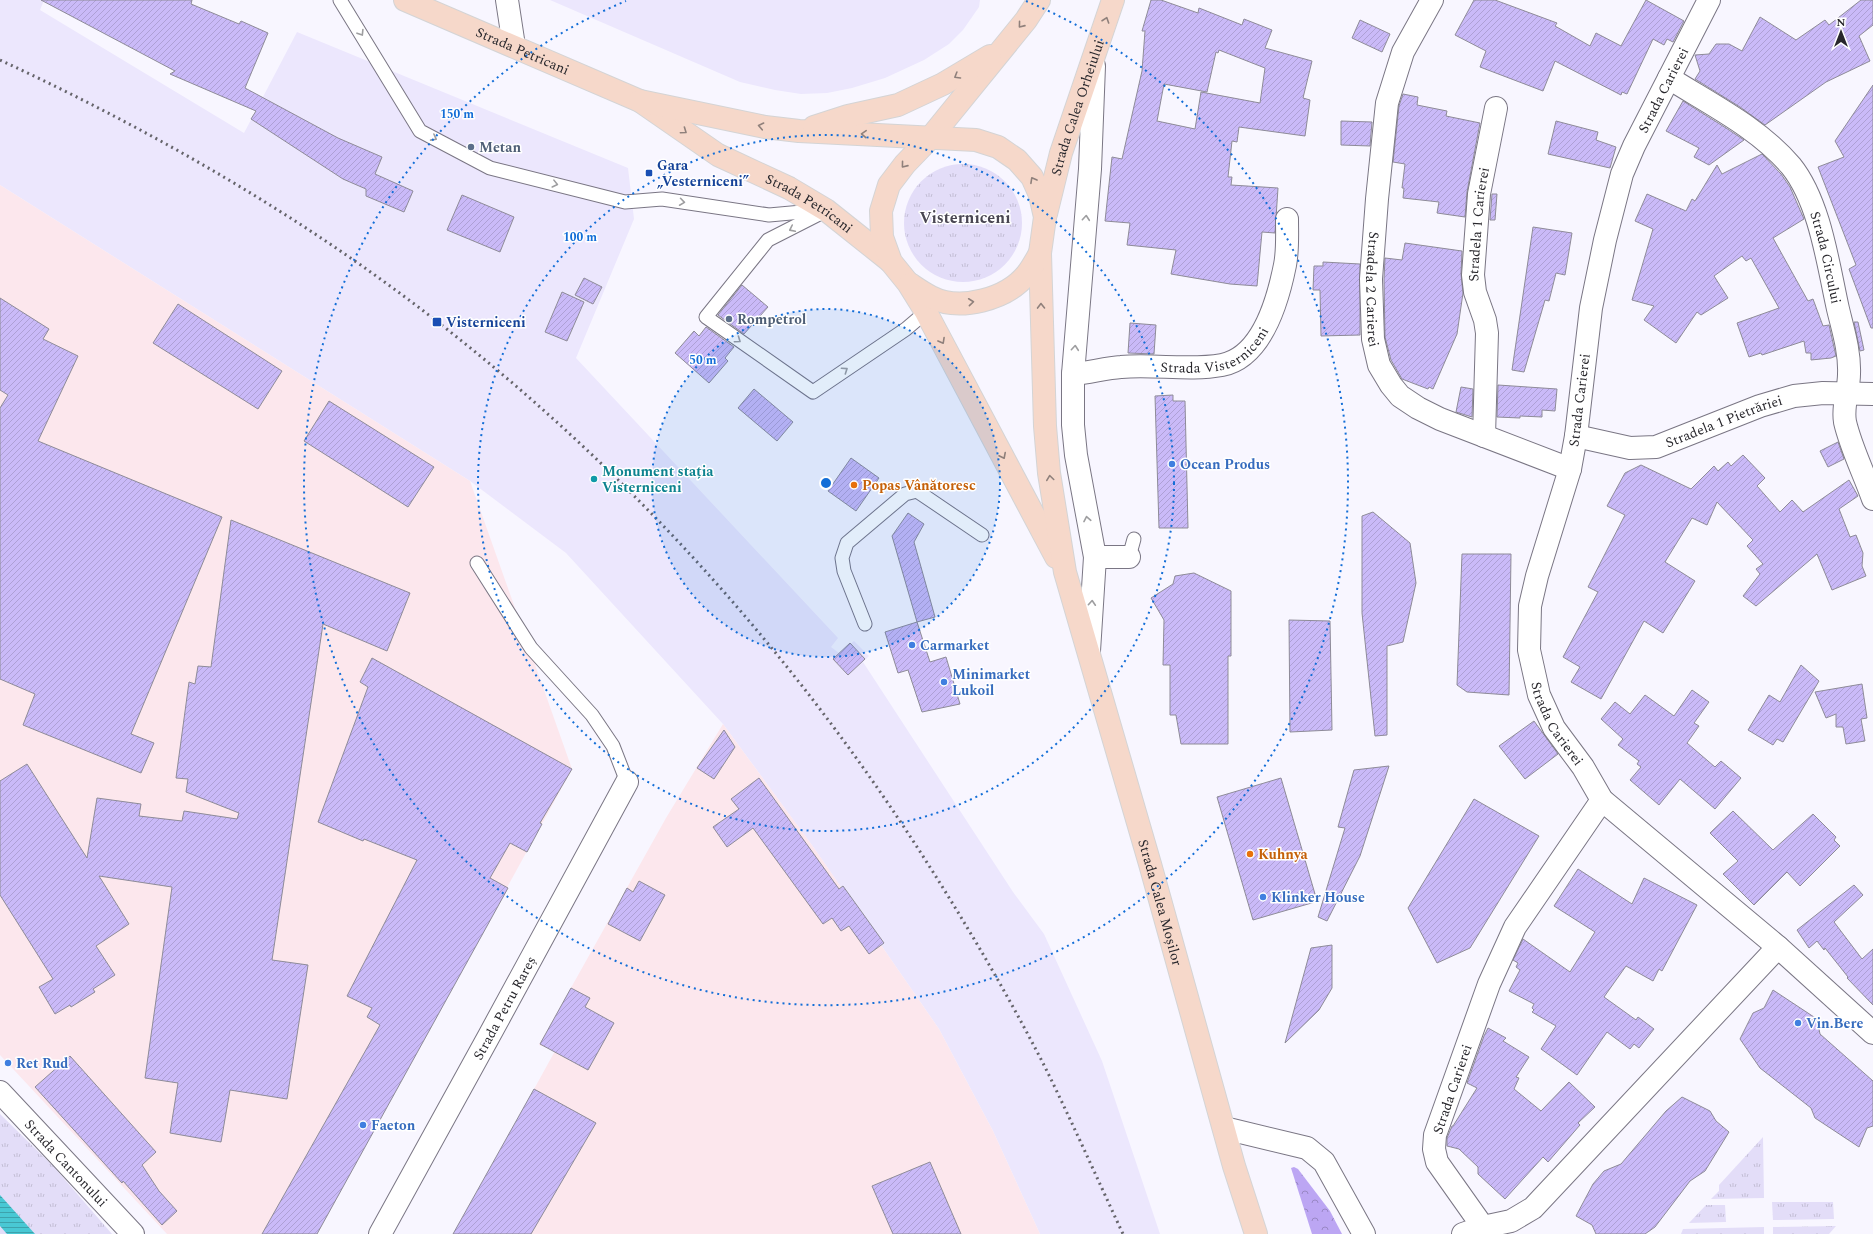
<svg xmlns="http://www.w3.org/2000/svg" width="1873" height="1234" font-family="Spectral,serif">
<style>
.built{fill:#ece7fd}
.industrial{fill:#fce7ed}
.grass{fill:url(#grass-tufts)}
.forest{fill:url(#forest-crowns)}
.water{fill:url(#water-rules)}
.building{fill:url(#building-hatch);stroke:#8e8b98;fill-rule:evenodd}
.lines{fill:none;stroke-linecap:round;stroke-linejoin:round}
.lane-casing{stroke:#7a7684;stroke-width:15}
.street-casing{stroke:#7a7684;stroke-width:24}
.primary-casing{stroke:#d4d4d5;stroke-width:24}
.lane{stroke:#fff;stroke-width:13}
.street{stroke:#fff;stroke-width:22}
.primary{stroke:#f6d8ca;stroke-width:22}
.rail{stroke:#65646a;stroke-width:3;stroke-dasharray:2 4;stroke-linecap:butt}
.oneway{stroke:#8f807b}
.oneway2{stroke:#9e9ea0}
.ring{fill:none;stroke:#136ed7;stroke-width:2;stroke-dasharray:2 4}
.service-dot{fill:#5c6f8a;stroke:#fff;stroke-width:1.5}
.transit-dot{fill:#1a4fb4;stroke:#fff;stroke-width:1.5}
.shop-dot{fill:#3f7fe0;stroke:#fff;stroke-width:1.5}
.culture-dot{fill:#0f9aa8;stroke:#fff;stroke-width:1.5}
.food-dot{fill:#e8710a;stroke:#fff;stroke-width:1.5}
.labels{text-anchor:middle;stroke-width:3;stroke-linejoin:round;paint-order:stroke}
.street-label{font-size:14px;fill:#28272c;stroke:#fff}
.service-label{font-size:14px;font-weight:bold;fill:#4e5e75;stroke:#fff;text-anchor:start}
.transit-label{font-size:14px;font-weight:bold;fill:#164399;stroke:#fff;text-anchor:start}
.shop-label{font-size:14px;font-weight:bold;fill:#366cbe;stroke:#fff;text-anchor:start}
.culture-label{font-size:14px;font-weight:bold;fill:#0d838f;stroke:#fff;text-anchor:start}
.food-label{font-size:14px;font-weight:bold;fill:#c56008;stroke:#fff;text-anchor:start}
.quarter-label{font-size:16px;font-weight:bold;fill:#494652;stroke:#fff}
.centre{fill:#136ed7;stroke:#fff;stroke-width:2}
.ring-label{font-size:12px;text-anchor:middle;font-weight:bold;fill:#136ed7;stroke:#fff;stroke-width:3;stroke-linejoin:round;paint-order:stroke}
</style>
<defs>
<pattern id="grass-tufts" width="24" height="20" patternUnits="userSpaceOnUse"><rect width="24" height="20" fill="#e3ddf8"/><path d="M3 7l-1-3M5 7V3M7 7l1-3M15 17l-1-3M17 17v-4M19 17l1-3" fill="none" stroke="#c3bed5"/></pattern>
<pattern id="forest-crowns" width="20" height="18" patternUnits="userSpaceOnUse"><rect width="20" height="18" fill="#bca6f3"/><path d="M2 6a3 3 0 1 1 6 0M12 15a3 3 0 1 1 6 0" fill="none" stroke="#9987c5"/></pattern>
<pattern id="water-rules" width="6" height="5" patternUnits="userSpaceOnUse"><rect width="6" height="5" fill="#49c8d4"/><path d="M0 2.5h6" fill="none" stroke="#3da2ac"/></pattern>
<pattern id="building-hatch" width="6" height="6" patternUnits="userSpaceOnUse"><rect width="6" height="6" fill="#cabaf8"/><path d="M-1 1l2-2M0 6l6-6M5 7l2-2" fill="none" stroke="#aea0d5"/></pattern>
</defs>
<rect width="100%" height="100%" fill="#f8f6ff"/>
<g class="built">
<polygon points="0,0 44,0 40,10 244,133 297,32 628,168 634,219 576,358 838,638 831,647 839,653 854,641 869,656 863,662 1013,892 1044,934 1102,1061 1160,1234 1040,1234 993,1131 939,1029 814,848 723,724 566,553 470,481 0,185"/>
<polygon points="550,0 980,0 979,7 963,30 949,44 924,60 885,78 852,88 827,93 801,94 775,90 740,82"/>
</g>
<g class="industrial">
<polygon points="0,185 470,481 572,769 317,1234 167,1234 0,1055"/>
<polygon points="723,724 814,848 939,1029 993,1131 1040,1234 454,1234 555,1051 539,1045 666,818"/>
</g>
<g class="grass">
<circle cx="963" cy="223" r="59"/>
<polygon points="0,1114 53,1166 112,1234 0,1234"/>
<polygon points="1763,1137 1764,1198 1711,1199 1719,1191 1719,1185"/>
<polygon points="1772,1202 1833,1202 1834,1219 1773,1220"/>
<polygon points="1706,1205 1725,1205 1726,1222 1689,1223"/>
<polygon points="1836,1226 1829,1234 1773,1234 1773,1227"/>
<polygon points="1764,1227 1764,1234 1681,1234 1683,1229"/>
</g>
<polygon class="forest" points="1294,1167 1298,1169 1330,1211 1342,1234 1312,1234 1291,1168"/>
<polygon class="water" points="0,1195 35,1234 7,1234 0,1226"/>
<g class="building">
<polygon points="41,0 192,0 191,4 239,24 241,21 268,33 245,88 338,138 382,157 375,174 413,191 404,212 366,196 366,189 343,179 251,119 256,111 170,74 175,71"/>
<path d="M1151,0h10l37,13 1,-5 43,17 2,-6 28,11 -7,18 47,13 -9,37 7,2 -5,36 -66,-9 -2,15 -5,-1 -4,36h4l-1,8 47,3 -3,45 -13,-1 -5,54 -27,-2 -59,-10 5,-24 -49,-5 3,-22 -25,-2 7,-64 10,2 20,-88 3,-40h-3zM1219,50l46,18 -5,35 -59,-11 -6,37 -38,-8 7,-37 43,8 9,-40 2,1z"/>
<polygon points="1474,0 1495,0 1557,23 1555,26 1590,46 1596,33 1621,46 1646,0 1684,21 1673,42 1667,39 1664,45 1653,39 1627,94 1622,92 1621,95 1555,61 1543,91 1480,67 1486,51 1455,35"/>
<polygon points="1861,0 1873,0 1873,25 1859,36 1870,61 1826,82 1765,125 1740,107 1695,79 1700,71 1695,55 1709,54 1716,44 1729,44 1742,51 1760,17 1796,40 1825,20 1829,25"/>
<polygon points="1360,20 1390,34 1382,52 1352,38"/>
<polygon points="1873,85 1873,328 1871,328 1849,269 1856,265 1818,167 1844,157 1835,141"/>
<polygon points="1403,94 1418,97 1417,105 1447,111 1446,116 1480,123 1467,192 1465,217 1437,213 1439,202 1403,198 1404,188 1402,188 1405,164 1393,162 1399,106"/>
<polygon points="1683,101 1726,128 1744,140 1709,165 1694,157 1699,148 1666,131"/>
<polygon points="1341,121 1372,122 1370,146 1341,145"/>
<polygon points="1556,121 1598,132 1596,140 1616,147 1610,168 1548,154"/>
<polygon points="1762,154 1781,174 1790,187 1804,219 1773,238 1808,301 1813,299 1823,326 1829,325 1836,356 1831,358 1811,360 1811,353 1806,353 1804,341 1762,355 1761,353 1749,357 1737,323 1779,308 1751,258 1746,261 1742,256 1714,276 1728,298 1701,315 1697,312 1676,343 1644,320 1654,306 1632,300 1653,229 1635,221 1647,194 1686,211 1692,199 1695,201 1717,165 1722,174"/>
<polygon points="1492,194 1497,194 1495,220 1490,220"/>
<polygon points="462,195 514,217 500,252 447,230"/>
<polygon points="1533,227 1572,233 1565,275 1556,273 1549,301 1545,300 1524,372 1512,370"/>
<polygon points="1405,243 1462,251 1461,274 1463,293 1457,334 1433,389 1429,387 1428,389 1402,379 1391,360 1385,337 1384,279 1385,258 1402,260"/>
<polygon points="1323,262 1360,264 1360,335 1321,336 1320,290 1313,290 1314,266 1323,266"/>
<polygon points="584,278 602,287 593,304 575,295"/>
<polygon points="742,285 768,307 744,334 718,315"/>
<polygon points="562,292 584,302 567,341 545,332"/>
<polygon points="0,298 49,329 43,339 78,356 38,441 222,517 131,734 154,743 141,773 23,725 35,694 0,679 0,408 8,395 0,390"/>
<polygon points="178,304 282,371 258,409 153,343"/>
<polygon points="1854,322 1858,322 1864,350 1860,351"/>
<polygon points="1130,323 1156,325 1154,354 1128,353"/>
<polygon points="706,327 734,347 725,358 728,361 709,383 675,353 694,331 699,336"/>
<polygon points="1498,385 1557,389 1555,411 1542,410 1542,417 1520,416 1520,418 1497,417"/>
<polygon points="1461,387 1473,389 1472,417 1456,412"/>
<polygon points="754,389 793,422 777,441 738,408"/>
<polygon points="1173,395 1173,401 1185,401 1188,528 1159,528 1155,396"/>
<polygon points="329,401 434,467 408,507 304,441"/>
<polygon points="1838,442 1844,459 1828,467 1820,451"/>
<polygon points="1743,455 1765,478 1757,486 1780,512 1792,500 1803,512 1849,480 1858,496 1839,509 1850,537 1856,535 1863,553 1862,566 1866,576 1832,590 1817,554 1756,606 1743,596 1760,574 1756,569 1763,564 1747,546 1753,540 1717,502 1707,525 1692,518 1665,562 1695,581 1663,633 1644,621 1601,699 1571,682 1580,667 1563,657 1598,592 1588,587 1625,515 1607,506 1625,473 1641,465 1691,489 1714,466 1718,471 1728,462 1731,466"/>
<polygon points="851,458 879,478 856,511 828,491"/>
<polygon points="1373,512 1410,543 1416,583 1403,642 1387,646 1387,735 1375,736 1362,613 1362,516"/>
<polygon points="908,513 924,524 914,542 935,617 917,622 930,662 946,657 960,704 922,712 908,670 898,673 885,632 917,622 892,536"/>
<polygon points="231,520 410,593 387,651 323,624 272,960 308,965 287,1099 230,1090 221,1142 170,1133 178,1083 145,1078 172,887 99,876 129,924 96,946 115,975 93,989 95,992 71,1007 70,1005 55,1014 39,987 53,979 0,895 0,781 27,764 87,858 97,798 141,804 139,816 182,821 184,811 237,819 239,813 186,792 188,779 176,778 189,682 195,684 198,666 211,667"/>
<polygon points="1462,554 1511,554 1509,695 1467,692 1457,685"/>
<polygon points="1194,573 1231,591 1231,656 1228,656 1228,744 1181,744 1176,715 1170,715 1170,665 1163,665 1164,620 1151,598 1173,584 1175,576"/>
<polygon points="1289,620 1330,621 1332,730 1290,732"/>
<polygon points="850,643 865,659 848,675 833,659"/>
<polygon points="372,658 572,769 540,823 542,824 527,852 510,843 490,878 508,888 317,1234 262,1234 380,1025 367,1017 372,1008 347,996 417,860 364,839 363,841 318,822 368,687 360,682"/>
<polygon points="1801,665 1819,681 1783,742 1777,739 1773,745 1748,730 1769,695 1780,702"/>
<polygon points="1862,684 1867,718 1861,719 1865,741 1846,744 1843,727 1836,727 1836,714 1826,718 1815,692"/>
<polygon points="1692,690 1709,702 1694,723 1699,726 1687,743 1715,767 1721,761 1741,778 1715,809 1680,779 1659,805 1630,780 1641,767 1637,764 1639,761 1618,745 1623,739 1601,719 1615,702 1630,714 1645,695 1674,716"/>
<polygon points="1534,721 1558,754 1525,779 1499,746"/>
<polygon points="724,730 735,747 714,779 697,768"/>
<polygon points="1389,766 1360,856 1327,921 1318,917 1345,828 1338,827 1354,770"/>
<polygon points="759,778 839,889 843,886 884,943 869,954 849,926 841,931 832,918 823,924 753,828 727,847 713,827 739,809 731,799"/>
<polygon points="1281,778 1315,894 1315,902 1253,920 1217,797"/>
<polygon points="1474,799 1539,836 1470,948 1437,963 1408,908"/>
<polygon points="1733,811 1773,850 1813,814 1836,837 1834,840 1840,846 1800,886 1787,872 1754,905 1723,874 1738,861 1710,833"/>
<polygon points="1578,869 1632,904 1644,878 1697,905 1662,971 1659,969 1653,981 1626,966 1604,997 1636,1020 1638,1017 1654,1029 1639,1048 1634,1044 1630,1049 1607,1032 1577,1075 1541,1049 1556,1026 1532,1012 1534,1010 1532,1008 1534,1004 1509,991 1520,970 1516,967 1518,963 1513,960 1523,939 1570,972 1595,932 1554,906"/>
<polygon points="639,881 665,895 640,941 608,924 627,888 633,892"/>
<polygon points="1854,885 1863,895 1834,922 1862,959 1873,949 1873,1005 1847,978 1848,977 1825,948 1824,950 1817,941 1809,948 1797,930"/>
<polygon points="1332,945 1332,988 1319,1010 1285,1043 1311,948"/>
<polygon points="571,988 590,998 585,1007 614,1023 588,1070 540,1044"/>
<polygon points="1773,990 1817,1019 1820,1034 1873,1081 1873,1126 1867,1128 1859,1147 1815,1118 1811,1108 1760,1068 1740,1039 1753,1013 1764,1008"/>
<polygon points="1488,1028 1506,1038 1503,1041 1529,1057 1516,1077 1519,1078 1514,1089 1541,1111 1569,1082 1595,1107 1578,1123 1580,1125 1548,1162 1543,1157 1505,1199 1478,1174 1478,1167 1459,1149 1447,1146 1447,1138 1452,1126 1453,1126 1477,1088 1467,1083 1484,1036"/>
<polygon points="70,1056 156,1152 142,1165 159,1191 177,1211 162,1225 123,1181 122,1183 35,1087"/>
<polygon points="534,1089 596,1123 531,1234 453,1234"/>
<polygon points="1682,1097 1710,1111 1716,1121 1729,1132 1705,1171 1690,1181 1655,1227 1645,1234 1596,1234 1592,1225 1576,1216 1593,1184 1604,1171 1621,1164 1666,1111"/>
<polygon points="930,1162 961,1234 893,1234 872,1186"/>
</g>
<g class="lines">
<defs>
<g id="lane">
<polyline points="340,0 420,131 490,168 625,202 662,199 769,215 824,210"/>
<polyline points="823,212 768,240 706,317 813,392 906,329 926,312"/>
<polyline points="1129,557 1134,539"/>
<polyline points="477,563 531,648 592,715 613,746 627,782"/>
<polyline points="865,624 844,571 842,558 847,543 905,494 917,491 982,535"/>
</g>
<g id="street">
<polyline points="507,0 514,46"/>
<path id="s1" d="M1432,0l-29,52 -16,51 -10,96 -6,80 2,60 6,26 12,20 9,11 18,12 22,11 130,50"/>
<path id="s2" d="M1709,0l-75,146 -12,28 -17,66 -14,68 -15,128 -6,33 -33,107 -7,30 -1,44 10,45 15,33 29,39 19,33 176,147 95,86"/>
<path id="s3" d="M1669,78c41,26 90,50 122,88 29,36 37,98 47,143 5,21 12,43 11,65 0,17 -7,31 -4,48 6,26 19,51 28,77"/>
<path id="s4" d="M1073,374c16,-1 32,-6 48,-7 34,-3 68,4 101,-2 40,-8 56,-65 63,-100 3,-15 2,-31 2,-46"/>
<path id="s5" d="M1484,436l3,-103 -2,-13 -10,-28 -2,-17 6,-81 17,-86"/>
<path id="s6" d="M1576,436l54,12 26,-1 104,-41 34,-10 29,-3 50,1"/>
<polyline points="1095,557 1129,557"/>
<polyline points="1089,651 1095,557 1076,455 1073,425 1073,374 1090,169 1094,66"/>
<polyline points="1602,800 1515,927 1489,984 1435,1135 1434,1149 1437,1162 1483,1227 1511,1221 1533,1208 1778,947"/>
<path id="s7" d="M0,1092l133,142"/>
<polyline points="1224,1128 1307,1148 1324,1162 1364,1234"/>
<path id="s8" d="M380,1234l109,-198 138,-254"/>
<polyline points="1463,1234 1483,1227"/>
</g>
<g id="primary">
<path id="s9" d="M405,0l235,101 78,54 71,33 37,22 64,51"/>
<polyline points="1039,0 1026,20 931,137 905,164 889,185 881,211 882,237 891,262 908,283 926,312 1056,557"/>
<path id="s10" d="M640,101l125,26 34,4 177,9 22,7 19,13 15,17 8,18 5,22 -5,36 5,173 4,47 16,99 85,292 84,302 22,68"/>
<polyline points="814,127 848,116 898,105 943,84 990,56"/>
<path id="s11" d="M1046,214l15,-61 52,-153"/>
<path d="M910,284c6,4 13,9 21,13 29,15 76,2 96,-23 5,-6 9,-14 13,-21"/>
</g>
</defs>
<use href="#lane" class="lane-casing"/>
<use href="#street" class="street-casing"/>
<use href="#primary" class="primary-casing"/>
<use href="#lane" class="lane"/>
<use href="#street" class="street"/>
<use href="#primary" class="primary"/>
<path class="rail" d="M0,60c164,76 322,168 463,282 178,143 332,316 456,508 45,70 88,143 126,217 27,55 52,111 78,167"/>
</g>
<defs><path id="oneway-chevron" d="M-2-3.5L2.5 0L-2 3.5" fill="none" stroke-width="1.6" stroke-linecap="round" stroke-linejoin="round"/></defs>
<g class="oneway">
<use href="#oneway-chevron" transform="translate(1106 20) rotate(-71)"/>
<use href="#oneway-chevron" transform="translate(1021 25) rotate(129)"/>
<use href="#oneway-chevron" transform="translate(957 76) rotate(149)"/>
<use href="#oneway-chevron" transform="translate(761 126) rotate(-168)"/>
<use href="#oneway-chevron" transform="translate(684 131) rotate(35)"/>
<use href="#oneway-chevron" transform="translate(864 134) rotate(-177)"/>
<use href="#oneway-chevron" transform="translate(904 165) rotate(129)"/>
<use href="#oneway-chevron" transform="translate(1033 180) rotate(-119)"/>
<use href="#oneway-chevron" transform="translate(971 302) rotate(-6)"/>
<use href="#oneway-chevron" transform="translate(1041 306) rotate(-91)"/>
<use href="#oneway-chevron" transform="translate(942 341) rotate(61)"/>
<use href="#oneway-chevron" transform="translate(1003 456) rotate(63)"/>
<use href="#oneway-chevron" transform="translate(1050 478) rotate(-98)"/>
</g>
<g class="oneway2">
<use href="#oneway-chevron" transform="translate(361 33) rotate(58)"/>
<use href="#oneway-chevron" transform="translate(434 138) rotate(28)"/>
<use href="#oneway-chevron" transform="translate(555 184) rotate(14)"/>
<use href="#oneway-chevron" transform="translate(682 202) rotate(8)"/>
<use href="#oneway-chevron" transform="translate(1086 218) rotate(-85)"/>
<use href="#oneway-chevron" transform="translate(792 229) rotate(154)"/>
<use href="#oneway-chevron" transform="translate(738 340) rotate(35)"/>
<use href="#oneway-chevron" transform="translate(1075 348) rotate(-85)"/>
<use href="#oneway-chevron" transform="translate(845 370) rotate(-34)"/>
<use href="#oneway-chevron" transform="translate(1087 519) rotate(-101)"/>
<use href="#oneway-chevron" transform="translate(1092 603) rotate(-86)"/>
</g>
<circle cx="826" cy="483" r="174" fill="#136ed7" fill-opacity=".12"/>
<g class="ring">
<circle cx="826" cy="483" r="174"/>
<circle cx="826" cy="483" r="348"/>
<path d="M1026 1A522 522 0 1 1 626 1"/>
</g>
<g class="service-dot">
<circle cx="471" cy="147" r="4"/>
<circle cx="729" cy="319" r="4"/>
</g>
<g class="transit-dot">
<rect x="645" y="169" width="8" height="8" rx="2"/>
<rect x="432" y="317" width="10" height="10" rx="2"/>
</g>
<g class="shop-dot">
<circle cx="1172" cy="464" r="4"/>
<circle cx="912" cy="645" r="4"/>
<circle cx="944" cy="682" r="4"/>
<circle cx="1263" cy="897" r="4"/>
<circle cx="1798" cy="1023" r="4"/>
<circle cx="8" cy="1063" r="4"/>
<circle cx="363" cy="1125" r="4"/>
</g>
<circle class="culture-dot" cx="594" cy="479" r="4"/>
<g class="food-dot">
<circle cx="854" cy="485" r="4"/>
<circle cx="1250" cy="854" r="4"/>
</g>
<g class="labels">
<g class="street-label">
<text dy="5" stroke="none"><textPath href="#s9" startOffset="128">Strada Petricani</textPath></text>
<text transform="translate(1663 90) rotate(-63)" y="5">Strada Carierei</text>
<text dy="5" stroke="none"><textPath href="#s11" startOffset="111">Strada Calea Orheiului</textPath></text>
<text dy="5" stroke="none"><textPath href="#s9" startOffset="454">Strada Petricani</textPath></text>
<text dy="5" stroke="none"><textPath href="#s5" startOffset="214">Stradela 1 Carierei</textPath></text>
<text dy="5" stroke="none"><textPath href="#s3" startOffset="250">Strada Circului</textPath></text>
<text dy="5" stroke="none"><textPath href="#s1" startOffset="300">Stradela 2 Carierei</textPath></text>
<text dy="5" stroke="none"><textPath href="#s4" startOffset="148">Strada Visterniceni</textPath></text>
<text transform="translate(1579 400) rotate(-83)" y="5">Strada Carierei</text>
<text dy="5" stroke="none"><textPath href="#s6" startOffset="154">Stradela 1 Pietrăriei</textPath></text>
<text dy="5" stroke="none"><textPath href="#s2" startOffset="761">Strada Carierei</textPath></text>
<text dy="5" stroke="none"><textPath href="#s10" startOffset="1151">Strada Calea Moșilor</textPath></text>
<text dy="5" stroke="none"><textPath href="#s8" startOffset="258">Strada Petru Rareș</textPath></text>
<text transform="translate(1452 1089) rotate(-71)" y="5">Strada Carierei</text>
<text dy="5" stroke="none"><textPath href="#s7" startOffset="97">Strada Cantonului</textPath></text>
</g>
<g class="service-label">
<text x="479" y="152">Metan</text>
<text x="737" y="324">Rompetrol</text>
</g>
<g class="transit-label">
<text x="657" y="170">Gara<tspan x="657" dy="16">„Vesterniceni”</tspan></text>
<text x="446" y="327">Visterniceni</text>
</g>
<g class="shop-label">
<text x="1180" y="469">Ocean Produs</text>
<text x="920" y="650">Carmarket</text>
<text x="952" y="679">Minimarket<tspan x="952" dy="16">Lukoil</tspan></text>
<text x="1271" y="902">Klinker House</text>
<text x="1806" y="1028">Vin.Bere</text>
<text x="16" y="1068">Ret Rud</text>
<text x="371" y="1130">Faeton</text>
</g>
<g class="culture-label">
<text x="602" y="476">Monument stația<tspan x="602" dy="16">Visterniceni</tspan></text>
</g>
<g class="food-label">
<text x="862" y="490">Popas Vânătoresc</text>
<text x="1258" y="859">Kuhnya</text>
</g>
<g class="quarter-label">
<text x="965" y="223">Visterniceni</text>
</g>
</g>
<circle cx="826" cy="483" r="6" class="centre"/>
<g class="ring-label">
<text x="457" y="118">150 m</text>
<text x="580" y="241">100 m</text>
<text x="703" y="364">50 m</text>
</g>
<g transform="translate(1841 32)" stroke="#ffffff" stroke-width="3" paint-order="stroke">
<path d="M0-3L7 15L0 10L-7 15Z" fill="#28272c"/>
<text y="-6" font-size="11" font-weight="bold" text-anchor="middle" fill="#28272c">N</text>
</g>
</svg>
